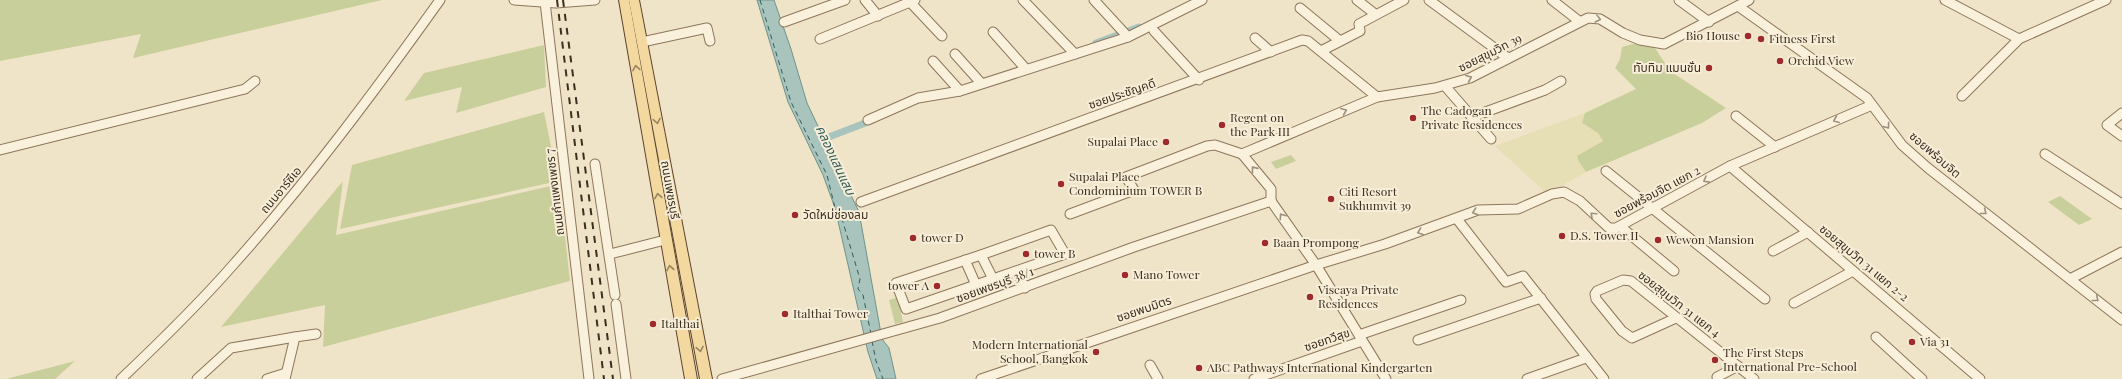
<svg xmlns="http://www.w3.org/2000/svg" width="2122" height="379" font-family="'Playfair Display','Noto Sans Thai',serif">
<style>
.farmland{fill:#e6deb5}
.green{fill:#c9cf9b}
.water{fill:#a9c4bc;stroke:#6f938a}
.lines{fill:none;stroke-linecap:round;stroke-linejoin:round}
.canal{stroke:#a9c4bc;stroke-width:7}
.ferry{stroke:#2f5d5a;stroke-width:1;stroke-dasharray:5 4;stroke-linecap:butt}
.minor-casing{stroke:#8d765c;stroke-width:11}
.major-casing{stroke:#5b4430;stroke-width:2}
.minor{stroke:#faf1dc;stroke-width:9}
.major{fill:#f3d9a0;fill-rule:evenodd}
.rail{stroke:#3d2e20;stroke-width:2;stroke-dasharray:7 7;stroke-linecap:butt}
.oneway{stroke:#9c907e}
.oneway2{stroke:#988460}
.poi-dot{fill:#9e2a2b;stroke:#f7eed8;stroke-width:1.5}
.labels{text-anchor:middle;stroke-width:4;stroke-linejoin:round;paint-order:stroke}
.poi-label{font-size:12px;fill:#3d2e20;stroke:#f7eed8;text-anchor:start}
.street-label{font-size:12px;fill:#3d2e20;stroke:#f7eed8}
.water-label{font-size:13px;font-style:italic;fill:#2f5d5a;stroke:#f7eed8}
</style>
<rect width="100%" height="100%" fill="#f0e4c8"/>
<polygon class="farmland" points="1585,113 1582,124 1598,133 1603,141 1579,163 1586,172 1547,194 1495,146"/>
<g class="green">
<polygon points="0,0 382,0 133,58 141,34 0,61"/>
<polygon points="1637,43 1655,48 1670,71 1726,108 1702,123 1586,172 1579,162 1577,156 1603,141 1598,133 1582,123 1585,113 1636,89 1615,68 1620,59 1622,47"/>
<polygon points="544,45 546,87 456,113 462,87 404,101 424,73"/>
<polygon points="544,112 551,146 554,182 340,229 352,165"/>
<polygon points="1291,155 1296,161 1276,169 1271,162"/>
<polygon points="343,181 336,235 559,184 570,281 323,347 325,305 221,327"/>
<polygon points="2060,196 2092,219 2079,225 2048,202"/>
<polygon points="898,297 903,322 895,324 889,300"/>
<polygon points="75,361 55,379 6,379"/>
</g>
<polygon class="water" points="757,0 774,0 791,49 807,103 859,212 882,339 889,348 896,379 877,379 868,352 835,208 823,175 788,102"/>
<g class="lines">
<g class="canal">
<polyline points="1096,43 1139,27"/>
<polyline points="816,142 873,120"/>
</g>
<g class="ferry">
<polyline points="760,0 791,102 827,175 835,208 842,219 860,279 858,289 863,295 871,334"/>
<polyline points="872,341 876,361 883,379"/>
</g>
<defs>
<g id="minor">
<polyline points="514,0 556,3 595,0"/>
<polyline points="865,0 878,16"/>
<polyline points="1023,0 1075,54"/>
<polyline points="1094,0 1128,37"/>
<polyline points="1357,0 1375,14"/>
<polyline points="1429,0 1508,58"/>
<polyline points="1552,0 1579,21"/>
<polyline points="1679,0 1709,22"/>
<polyline points="1945,0 2019,39"/>
<polyline points="545,2 589,379"/>
<polyline points="910,2 942,36"/>
<polyline points="1738,6 1867,98 1902,145 1928,168 2122,320"/>
<polyline points="1300,8 1340,41"/>
<polyline points="784,22 845,0"/>
<polyline points="1154,31 1199,80"/>
<polyline points="993,32 1025,68"/>
<polyline points="1255,38 1271,52"/>
<polyline points="820,39 915,0"/>
<polyline points="642,42 707,28 710,41"/>
<polyline points="1321,51 1360,31 1359,24 1404,0"/>
<polyline points="955,54 981,83"/>
<polyline points="933,61 960,91"/>
<polyline points="1445,86 1491,139"/>
<polyline points="1962,96 2019,39 2106,0"/>
<polyline points="2122,113 2107,125 2122,136"/>
<polyline points="1736,116 1775,147"/>
<polyline points="1472,117 1545,90 1561,81"/>
<polyline points="868,120 918,98 960,91 1128,37 1202,0"/>
<polyline points="0,150 245,89 255,81"/>
<polyline points="2045,154 2122,204"/>
<polyline points="595,164 615,295"/>
<polyline points="1730,166 1980,379"/>
<polyline points="1606,171 1765,299"/>
<polyline points="1271,201 1271,189 1242,154 1377,97 1435,88 1470,78 1588,18 1600,19 1623,33 1640,40 1664,44 1749,0"/>
<polyline points="1271,201 1316,265 1386,379"/>
<polyline points="861,202 1302,40 1308,41 1377,97"/>
<polyline points="1070,214 1134,190 1126,177 1207,146 1215,145 1242,154"/>
<polyline points="1457,219 1506,282 1523,276 1604,379"/>
<polyline points="1621,227 1674,271"/>
<polygon points="1051,230 1065,254 993,279 981,255"/>
<polyline points="1773,251 1808,232"/>
<polyline points="610,254 665,240"/>
<polyline points="981,255 896,283 906,309 993,279"/>
<polyline points="965,260 976,285"/>
<polyline points="1017,271 1025,288"/>
<polyline points="2070,279 2122,252"/>
<polyline points="1794,303 1853,271"/>
<polyline points="616,304 626,379"/>
<polyline points="1676,318 1632,338 1622,331 1596,299 1595,294 1597,291 1623,280 1631,281 1754,379"/>
<polyline points="1359,335 1461,300"/>
<polyline points="1876,337 1922,379"/>
<polyline points="1418,340 1541,298"/>
<polyline points="1150,365 1158,379"/>
<polyline points="1717,377 1738,366"/>
<path d="M121,379c39,-37 77,-74 112,-114 75,-84 142,-174 207,-265"/>
<polyline points="197,379 231,348 295,337"/>
<polyline points="267,379 286,373"/>
<polyline points="285,379 295,337 316,334"/>
<polyline points="722,379 940,318 1134,247 1271,201"/>
<polyline points="981,379 1316,265 1385,244 1478,210 1518,209 1552,194 1564,192 1580,201 1609,228 1616,228 1730,166 1872,105"/>
<polyline points="1254,379 1362,341"/>
<polyline points="1527,379 1586,358"/>
</g>
<g id="major">
<polygon points="619,0 629,0 697,379 685,379"/>
<polygon points="629,0 639,0 712,379 700,379"/>
</g>
</defs>
<use href="#minor" class="minor-casing"/>
<use href="#major" class="major-casing"/>
<use href="#minor" class="minor"/>
<use href="#major" class="major"/>
<g class="rail">
<polyline points="557,0 604,379"/>
<polyline points="563,0 613,379"/>
</g>
</g>
<defs><path id="oneway-chevron" d="M-2-3.5L2.5 0L-2 3.5" fill="none" stroke-width="1.6" stroke-linecap="round" stroke-linejoin="round"/></defs>
<g class="oneway">
<use href="#oneway-chevron" transform="translate(1598 19) rotate(14)"/>
<use href="#oneway-chevron" transform="translate(1469 78) rotate(-23)"/>
<use href="#oneway-chevron" transform="translate(1344 111) rotate(-23)"/>
<use href="#oneway-chevron" transform="translate(1836 120) rotate(157)"/>
<use href="#oneway-chevron" transform="translate(1887 126) rotate(53)"/>
<use href="#oneway-chevron" transform="translate(1254 169) rotate(-129)"/>
<use href="#oneway-chevron" transform="translate(1706 180) rotate(151)"/>
<use href="#oneway-chevron" transform="translate(1475 212) rotate(161)"/>
<use href="#oneway-chevron" transform="translate(1984 212) rotate(38)"/>
<use href="#oneway-chevron" transform="translate(1593 215) rotate(-137)"/>
<use href="#oneway-chevron" transform="translate(1282 216) rotate(-124)"/>
<use href="#oneway-chevron" transform="translate(1420 232) rotate(160)"/>
<use href="#oneway-chevron" transform="translate(2096 299) rotate(39)"/>
</g>
<g class="oneway2">
<use href="#oneway-chevron" transform="translate(636 68) rotate(-100)"/>
<use href="#oneway-chevron" transform="translate(657 121) rotate(79)"/>
<use href="#oneway-chevron" transform="translate(658 196) rotate(-100)"/>
<use href="#oneway-chevron" transform="translate(670 268) rotate(-100)"/>
<use href="#oneway-chevron" transform="translate(700 349) rotate(79)"/>
</g>
<g class="poi-dot">
<circle cx="1748" cy="36" r="4"/>
<circle cx="1761" cy="39" r="4"/>
<circle cx="1780" cy="61" r="4"/>
<circle cx="1709" cy="68" r="4"/>
<circle cx="1413" cy="118" r="4"/>
<circle cx="1222" cy="125" r="4"/>
<circle cx="1166" cy="142" r="4"/>
<circle cx="1061" cy="184" r="4"/>
<circle cx="1331" cy="199" r="4"/>
<circle cx="795" cy="215" r="4"/>
<circle cx="1562" cy="236" r="4"/>
<circle cx="913" cy="238" r="4"/>
<circle cx="1658" cy="240" r="4"/>
<circle cx="1265" cy="243" r="4"/>
<circle cx="1026" cy="254" r="4"/>
<circle cx="1125" cy="275" r="4"/>
<circle cx="937" cy="286" r="4"/>
<circle cx="1310" cy="297" r="4"/>
<circle cx="785" cy="314" r="4"/>
<circle cx="653" cy="324" r="4"/>
<circle cx="1912" cy="342" r="4"/>
<circle cx="1096" cy="352" r="4"/>
<circle cx="1715" cy="360" r="4"/>
<circle cx="1199" cy="368" r="4"/>
</g>
<g class="labels">
<g class="poi-label">
<text x="1740" y="40" text-anchor="end">Bio House</text>
<text x="1769" y="43">Fitness First</text>
<text x="1788" y="65">Orchid View</text>
<text x="1701" y="72" text-anchor="end">ทับทิม แมนชั่น</text>
<text x="1421" y="115">The Cadogan<tspan x="1421" dy="14">Private Residences</tspan></text>
<text x="1230" y="122">Regent on<tspan x="1230" dy="14">the Park III</tspan></text>
<text x="1158" y="146" text-anchor="end">Supalai Place</text>
<text x="1069" y="181">Supalai Place<tspan x="1069" dy="14">Condominium TOWER B</tspan></text>
<text x="1339" y="196">Citi Resort<tspan x="1339" dy="14">Sukhumvit 39</tspan></text>
<text x="803" y="219">วัดใหม่ช่องลม</text>
<text x="1570" y="240">D.S. Tower II</text>
<text x="921" y="242">tower D</text>
<text x="1666" y="244">Wewon Mansion</text>
<text x="1273" y="247">Baan Prompong</text>
<text x="1034" y="258">tower B</text>
<text x="1133" y="279">Mano Tower</text>
<text x="929" y="290" text-anchor="end">tower A</text>
<text x="1318" y="294">Viscaya Private<tspan x="1318" dy="14">Residences</tspan></text>
<text x="793" y="318">Italthai Tower</text>
<text x="661" y="328">Italthai</text>
<text x="1920" y="346">Via 31</text>
<text x="1088" y="349" text-anchor="end">Modern International<tspan x="1088" dy="14">School, Bangkok</tspan></text>
<text x="1723" y="357">The First Steps<tspan x="1723" dy="14">International Pre-School</tspan></text>
<text x="1207" y="372">ABC Pathways International Kindergarten</text>
</g>
<g class="street-label">
<text transform="translate(1490 53) rotate(-27)" y="4">ซอยสุขุมวิท 39</text>
<text transform="translate(1122 94) rotate(-19)" y="4">ซอยประชัญคดี</text>
<text transform="translate(1935 155) rotate(41)" y="4">ซอยพร้อมจิต</text>
<text transform="translate(281 190) rotate(-50)" y="4">ถนนอาร์ซีเอ</text>
<text transform="translate(670 190) rotate(80)" y="4">ถนนเพชรบุรี</text>
<text transform="translate(555 192) rotate(-97)" y="4">ถนนกำแพงเพชร 7</text>
<text transform="translate(1657 192) rotate(-28)" y="4">ซอยพร้อมจิต แยก 2</text>
<text transform="translate(1864 263) rotate(40)" y="4">ซอยสุขุมวิท 31 แยก 2-2</text>
<text transform="translate(995 285) rotate(-20)" y="4">ซอยเพชรบุรี 38/1</text>
<text transform="translate(1679 304) rotate(38)" y="4">ซอยสุขุมวิท 31 แยก 4</text>
<text transform="translate(1144 309) rotate(-19)" y="4">ซอยพบมิตร</text>
<text transform="translate(1327 340) rotate(-19)" y="4">ซอยทวีสุข</text>
</g>
<g class="water-label">
<text transform="translate(836 160) rotate(65)" y="5">คลองแสนแสบ</text>
</g>
</g>
</svg>
